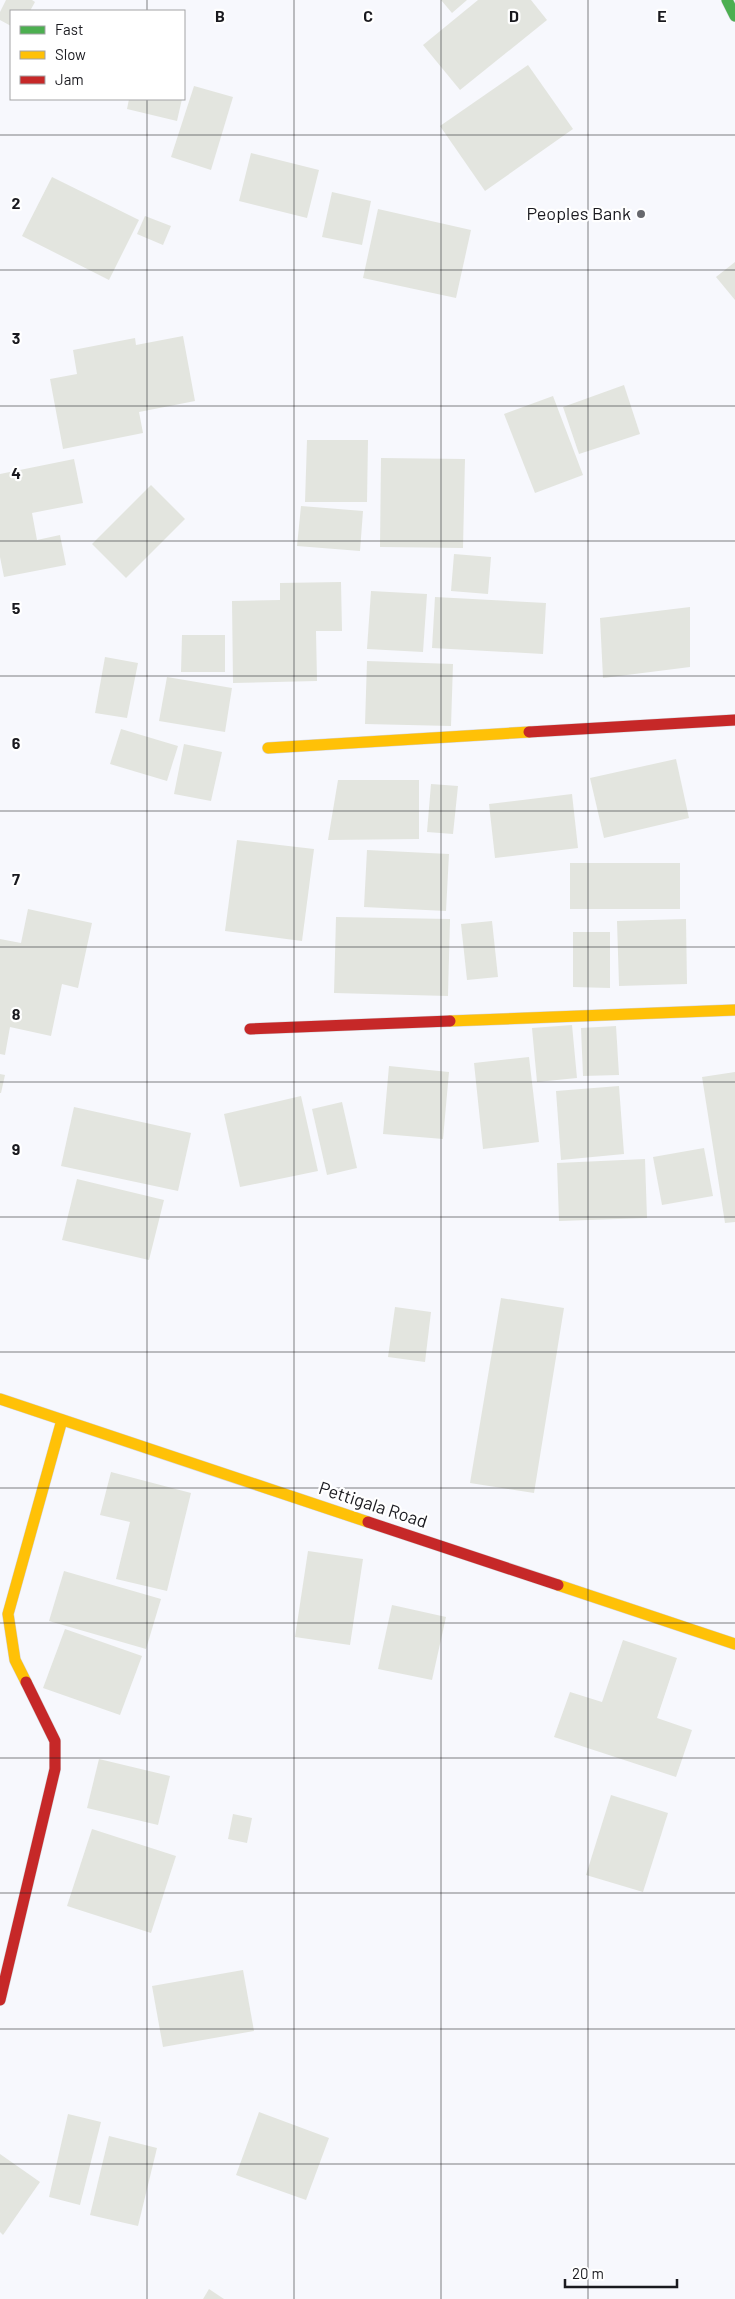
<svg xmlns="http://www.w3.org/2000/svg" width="735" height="2299" font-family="Barlow,sans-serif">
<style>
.building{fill:#e3e5df}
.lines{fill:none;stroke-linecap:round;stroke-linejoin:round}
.fast-casing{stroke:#d4d4d9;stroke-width:12}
.slow-casing{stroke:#d4d4d9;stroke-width:12}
.jam-casing{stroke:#d4d4d9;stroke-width:12}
.fast{stroke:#4caf50;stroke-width:11}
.slow{stroke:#ffc107;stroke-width:11}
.jam{stroke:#c62828;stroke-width:11}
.grid{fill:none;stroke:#1a1a1f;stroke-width:1;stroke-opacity:0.55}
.poi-dot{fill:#67686d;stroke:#fff;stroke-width:2}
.labels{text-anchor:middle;stroke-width:4.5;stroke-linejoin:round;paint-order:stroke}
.poi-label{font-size:18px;fill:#1a1a1f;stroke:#fff;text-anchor:end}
.street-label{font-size:18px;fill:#1a1a1f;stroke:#fff}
.grid-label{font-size:16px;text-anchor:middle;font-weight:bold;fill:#1a1a1f;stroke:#fff;stroke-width:4.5;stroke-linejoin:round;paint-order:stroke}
</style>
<rect width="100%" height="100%" fill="#f7f8fd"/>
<g class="building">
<polygon points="6,0 32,0 35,2 30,11 11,11 11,26 0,20 0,12"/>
<polygon points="441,0 467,0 452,13"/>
<polygon points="478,0 531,0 547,20 460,90 423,45"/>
<polygon points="528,65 573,129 485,191 440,126"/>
<polygon points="194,86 233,97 211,170 171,157"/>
<polygon points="129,99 182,99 177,121 127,109"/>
<polygon points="251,153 319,170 307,218 239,201"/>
<polygon points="52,177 139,220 109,280 22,236"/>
<polygon points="332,192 371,201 362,245 322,237"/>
<polygon points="378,209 471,230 456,298 363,278"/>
<polygon points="145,216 171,226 163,245 137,234"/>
<polygon points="735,262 735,300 716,277"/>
<polygon points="183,336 195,401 139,412 143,433 63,449 50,379 77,374 73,350 135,338 136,345"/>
<polygon points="624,385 640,434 579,454 563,407"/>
<polygon points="553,396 583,475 535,493 504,414"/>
<polygon points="307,440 368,440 367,502 305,502"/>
<polygon points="381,458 465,459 463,548 380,547"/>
<polygon points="74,459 83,503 32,513 37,540 60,535 66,565 4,577 0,557 0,474"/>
<polygon points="151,485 185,519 126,578 92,544"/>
<polygon points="301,506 363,511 360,551 297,546"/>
<polygon points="454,554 491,557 488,594 451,591"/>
<polygon points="341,582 342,631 316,631 317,681 233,683 232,601 280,600 280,583"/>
<polygon points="371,591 427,594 423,652 367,649"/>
<polygon points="435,597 546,603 543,654 432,648"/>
<polygon points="690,607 690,667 603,678 600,618"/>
<polygon points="182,635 225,635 225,672 181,672"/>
<polygon points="105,657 138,663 127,718 95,713"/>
<polygon points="367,661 453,664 451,726 365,724"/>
<polygon points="167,677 232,688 225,732 159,721"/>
<polygon points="121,729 178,746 167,781 110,764"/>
<polygon points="184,744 222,752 211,801 174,794"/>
<polygon points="676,759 689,818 604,838 590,778"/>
<polygon points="338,780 419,780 419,839 328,840"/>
<polygon points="431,784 458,786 453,834 427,832"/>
<polygon points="572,794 578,848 495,858 489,804"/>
<polygon points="237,840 314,849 302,941 225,931"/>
<polygon points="367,850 449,854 446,911 364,907"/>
<rect x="570" y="863" width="110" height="46"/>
<polygon points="28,909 92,923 78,988 62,984 51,1036 10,1027 5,1055 0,1054 0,939 21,943"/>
<polygon points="336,917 450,919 448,996 334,993"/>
<polygon points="686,919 687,984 619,986 617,921"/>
<polygon points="492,921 498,977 467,980 461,924"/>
<polygon points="573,932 610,932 610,988 573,987"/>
<polygon points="572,1025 577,1078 537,1082 532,1028"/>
<polygon points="616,1026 619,1075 583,1076 581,1028"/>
<polygon points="529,1057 539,1142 483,1149 474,1063"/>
<polygon points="389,1066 449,1072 443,1139 383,1134"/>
<polygon points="735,1072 735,1222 725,1223 702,1077"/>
<polygon points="0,1074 5,1075 1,1093 0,1093"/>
<polygon points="619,1086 624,1154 561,1160 556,1091"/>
<polygon points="301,1096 318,1171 240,1187 224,1114"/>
<polygon points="342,1102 357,1168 327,1175 312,1109"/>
<polygon points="74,1107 191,1133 178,1191 61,1166"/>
<polygon points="704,1148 713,1196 662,1205 653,1157"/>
<polygon points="645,1159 647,1218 559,1221 557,1163"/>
<polygon points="77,1179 164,1200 149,1260 62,1240"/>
<polygon points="501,1298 564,1308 534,1493 470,1483"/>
<polygon points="395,1307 431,1312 425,1362 388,1357"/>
<polygon points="111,1472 191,1493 167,1591 116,1579 130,1522 100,1515"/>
<polygon points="308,1551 363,1559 350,1645 295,1637"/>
<polygon points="64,1571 161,1599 146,1649 49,1621"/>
<polygon points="392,1605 446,1617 432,1680 378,1669"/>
<polygon points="65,1629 142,1656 120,1715 43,1688"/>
<polygon points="623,1640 677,1658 657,1718 692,1730 676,1777 554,1737 570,1692 602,1702"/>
<polygon points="99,1759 170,1776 158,1825 87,1808"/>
<polygon points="611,1795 668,1813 643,1892 586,1875"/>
<polygon points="233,1814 252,1818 247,1843 228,1839"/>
<polygon points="92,1829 176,1856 151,1933 67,1906"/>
<polygon points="243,1970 254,2031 163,2047 152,1986"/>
<polygon points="259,2112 329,2138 306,2200 236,2175"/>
<polygon points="68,2114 101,2122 80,2205 49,2197"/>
<polygon points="109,2136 157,2148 138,2226 90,2215"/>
<polygon points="0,2154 40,2182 3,2235 0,2232"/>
<polygon points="209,2289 224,2299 203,2299"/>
</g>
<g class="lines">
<defs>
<polyline id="fast" points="727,0 735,16"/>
<g id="slow">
<polyline points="268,748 529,732"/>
<polyline points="450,1021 735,1010"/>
<polyline points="0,1399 368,1522"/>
<polyline points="558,1585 735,1644"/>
<polyline points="26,1682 15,1660 8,1614 62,1420"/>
</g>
<g id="jam">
<polyline points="529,732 735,720"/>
<polyline points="250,1029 450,1021"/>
<polyline points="368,1522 558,1585"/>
<polyline points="0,2000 55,1769 55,1741 26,1682"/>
</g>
</defs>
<use href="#fast" class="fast-casing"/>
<use href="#slow" class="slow-casing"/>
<use href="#jam" class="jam-casing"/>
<use href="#fast" class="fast"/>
<use href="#slow" class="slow"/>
<use href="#jam" class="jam"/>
</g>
<path class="grid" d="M147,0v11M294,0v2299M441,0v2299M588,0v2299M147,99v2200M0,135h735M0,270h735M0,406h735M0,541h735M0,676h735M0,811h735M0,947h735M0,1082h735M0,1217h735M0,1352h735M0,1488h735M0,1623h735M0,1758h735M0,1893h735M0,2029h735M0,2164h735"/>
<circle class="poi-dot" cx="641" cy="214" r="5"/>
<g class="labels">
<g class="poi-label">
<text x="631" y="220">Peoples Bank</text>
</g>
<g class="street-label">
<text transform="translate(373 1505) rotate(18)" y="6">Pettigala Road</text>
</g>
</g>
<g class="grid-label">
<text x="220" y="22">B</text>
<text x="368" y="22">C</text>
<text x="514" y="22">D</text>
<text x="662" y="22">E</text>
<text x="16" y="209">2</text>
<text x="16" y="344">3</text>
<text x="16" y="479">4</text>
<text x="16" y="614">5</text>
<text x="16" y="749">6</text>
<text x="16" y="885">7</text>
<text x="16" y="1020">8</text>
<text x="16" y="1155">9</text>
</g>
<rect x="10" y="10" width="175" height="90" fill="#ffffff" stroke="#a3a3a5"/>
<rect x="20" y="26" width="25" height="8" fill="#4caf50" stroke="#a3a3a5"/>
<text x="55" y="35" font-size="15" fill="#1a1a1f">Fast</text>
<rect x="20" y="51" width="25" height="8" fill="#ffc107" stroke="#a3a3a5"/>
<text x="55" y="60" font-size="15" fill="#1a1a1f">Slow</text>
<rect x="20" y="76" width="25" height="8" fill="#c62828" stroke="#a3a3a5"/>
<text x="55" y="85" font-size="15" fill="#1a1a1f">Jam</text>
<path d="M565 2279v8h112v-8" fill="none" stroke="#1a1a1f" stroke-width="2.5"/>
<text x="572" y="2279" font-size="15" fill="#1a1a1f" stroke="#ffffff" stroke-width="4" paint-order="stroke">20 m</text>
</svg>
